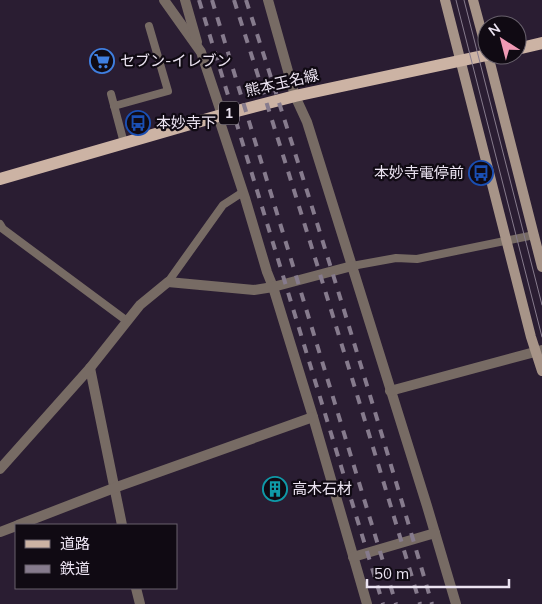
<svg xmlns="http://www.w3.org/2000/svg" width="542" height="604" font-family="Mulish,'Noto Sans JP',sans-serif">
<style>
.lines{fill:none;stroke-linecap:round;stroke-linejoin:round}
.lane{stroke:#776b64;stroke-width:8}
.street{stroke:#776b64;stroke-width:10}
.secondary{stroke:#a79488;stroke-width:10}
.primary{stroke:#ccb3a4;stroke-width:12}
.tram{stroke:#867b8d;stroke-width:1}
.rail{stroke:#867b8d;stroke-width:4;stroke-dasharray:9 9;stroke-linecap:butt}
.labels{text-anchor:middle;stroke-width:4.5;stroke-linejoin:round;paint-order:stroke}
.shield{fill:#100a13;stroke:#aaa3af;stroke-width:1}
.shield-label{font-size:14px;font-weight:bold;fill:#ece4f2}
.poi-label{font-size:15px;fill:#ece4f2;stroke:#100a13;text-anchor:start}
.street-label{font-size:15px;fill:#ece4f2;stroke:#100a13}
</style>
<rect width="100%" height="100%" fill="#2a1d32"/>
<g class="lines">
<g class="lane">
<polyline points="111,94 124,143"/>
<polyline points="114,106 168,91 149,26"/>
<polyline points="0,224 3,229 127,321"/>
<polyline points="352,266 396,258 417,259 534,235"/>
<polyline points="168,282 223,205 243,192"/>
</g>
<g class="street">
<polyline points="164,0 201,52 222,115"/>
<polyline points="185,0 197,42"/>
<polyline points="268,0 295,96 307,122 427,506 456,604"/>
<polyline points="218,116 245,198 267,272 273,287 313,417 367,604"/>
<polyline points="90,368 122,525"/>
<polyline points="390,391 542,350"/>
<polyline points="0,469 90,368 140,305 168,282 254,290 273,287 352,266"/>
<polyline points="18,525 114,488 313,417"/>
<polyline points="0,532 16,526"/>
<polyline points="353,557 435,533"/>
<polyline points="136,588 140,604"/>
</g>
<g class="secondary">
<polyline points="445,0 531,337 542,371"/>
<polyline points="473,0 487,52"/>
<polyline points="488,55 542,267"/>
</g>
<g class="primary">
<polyline points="517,49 542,43"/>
<polyline points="0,179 218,116 295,96 487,55"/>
</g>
<g class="tram">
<polyline points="456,0 542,337"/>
<polyline points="464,0 542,305"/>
</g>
<g class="rail">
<polyline points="199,0 383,604"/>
<polyline points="212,0 396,604"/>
<path d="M234,0c64,201 126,402 186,604"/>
<path d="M246,0c65,200 127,402 186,604"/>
</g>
</g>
<defs>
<symbol id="supermarket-ring" viewBox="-11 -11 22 22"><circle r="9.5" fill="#100a13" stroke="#3f7fe0" stroke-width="1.5"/><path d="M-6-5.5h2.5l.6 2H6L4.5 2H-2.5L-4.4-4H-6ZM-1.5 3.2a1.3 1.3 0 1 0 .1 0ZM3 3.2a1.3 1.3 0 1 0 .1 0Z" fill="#3f7fe0"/></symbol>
<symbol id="bus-ring" viewBox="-11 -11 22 22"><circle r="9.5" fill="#100a13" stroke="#1a4fb4" stroke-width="1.5"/><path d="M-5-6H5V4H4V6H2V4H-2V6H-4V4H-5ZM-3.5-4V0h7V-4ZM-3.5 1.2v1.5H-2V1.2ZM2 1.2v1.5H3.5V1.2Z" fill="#1a4fb4"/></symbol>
<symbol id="building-ring" viewBox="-11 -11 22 22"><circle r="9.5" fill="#100a13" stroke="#0f9aa8" stroke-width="1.5"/><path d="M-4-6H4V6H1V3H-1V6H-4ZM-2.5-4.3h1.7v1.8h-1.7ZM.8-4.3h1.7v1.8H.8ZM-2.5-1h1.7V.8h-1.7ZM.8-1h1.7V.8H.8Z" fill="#0f9aa8"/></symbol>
</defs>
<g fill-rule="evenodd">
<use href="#supermarket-ring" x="88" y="47" width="28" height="28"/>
<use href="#bus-ring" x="124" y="109" width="28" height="28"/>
<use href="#bus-ring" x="467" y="159" width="28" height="28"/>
<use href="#building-ring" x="261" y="475" width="28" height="28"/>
</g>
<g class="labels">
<rect class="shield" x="219" y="101.5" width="20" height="23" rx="4"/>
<g class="shield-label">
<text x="229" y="118">1</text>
</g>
<g class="poi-label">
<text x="120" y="66">セブン-イレブン</text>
<text x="156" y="128">本妙寺下</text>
<text x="464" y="178" text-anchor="end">本妙寺電停前</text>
<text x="292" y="494">高木石材</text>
</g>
<g class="street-label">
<text transform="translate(282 83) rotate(-13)" y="5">熊本玉名線</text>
</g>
</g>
<rect x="15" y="524" width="162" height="65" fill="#100a13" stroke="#68616c"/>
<rect x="25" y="540" width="25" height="8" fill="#ccb3a4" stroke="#68616c"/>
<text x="60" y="549" font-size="15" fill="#ece4f2">道路</text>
<rect x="25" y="565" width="25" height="8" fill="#867b8d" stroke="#68616c"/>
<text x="60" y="574" font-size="15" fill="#ece4f2">鉄道</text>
<g transform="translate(502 40) rotate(324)"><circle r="24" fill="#100a13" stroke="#68616c"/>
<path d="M0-4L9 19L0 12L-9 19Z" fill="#f09ab5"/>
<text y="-8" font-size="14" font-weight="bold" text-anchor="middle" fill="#ece4f2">N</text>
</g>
<path d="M367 579v8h142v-8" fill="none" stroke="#ece4f2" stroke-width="2.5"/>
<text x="374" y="579" font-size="15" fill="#ece4f2" stroke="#100a13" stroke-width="4" paint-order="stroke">50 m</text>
</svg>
